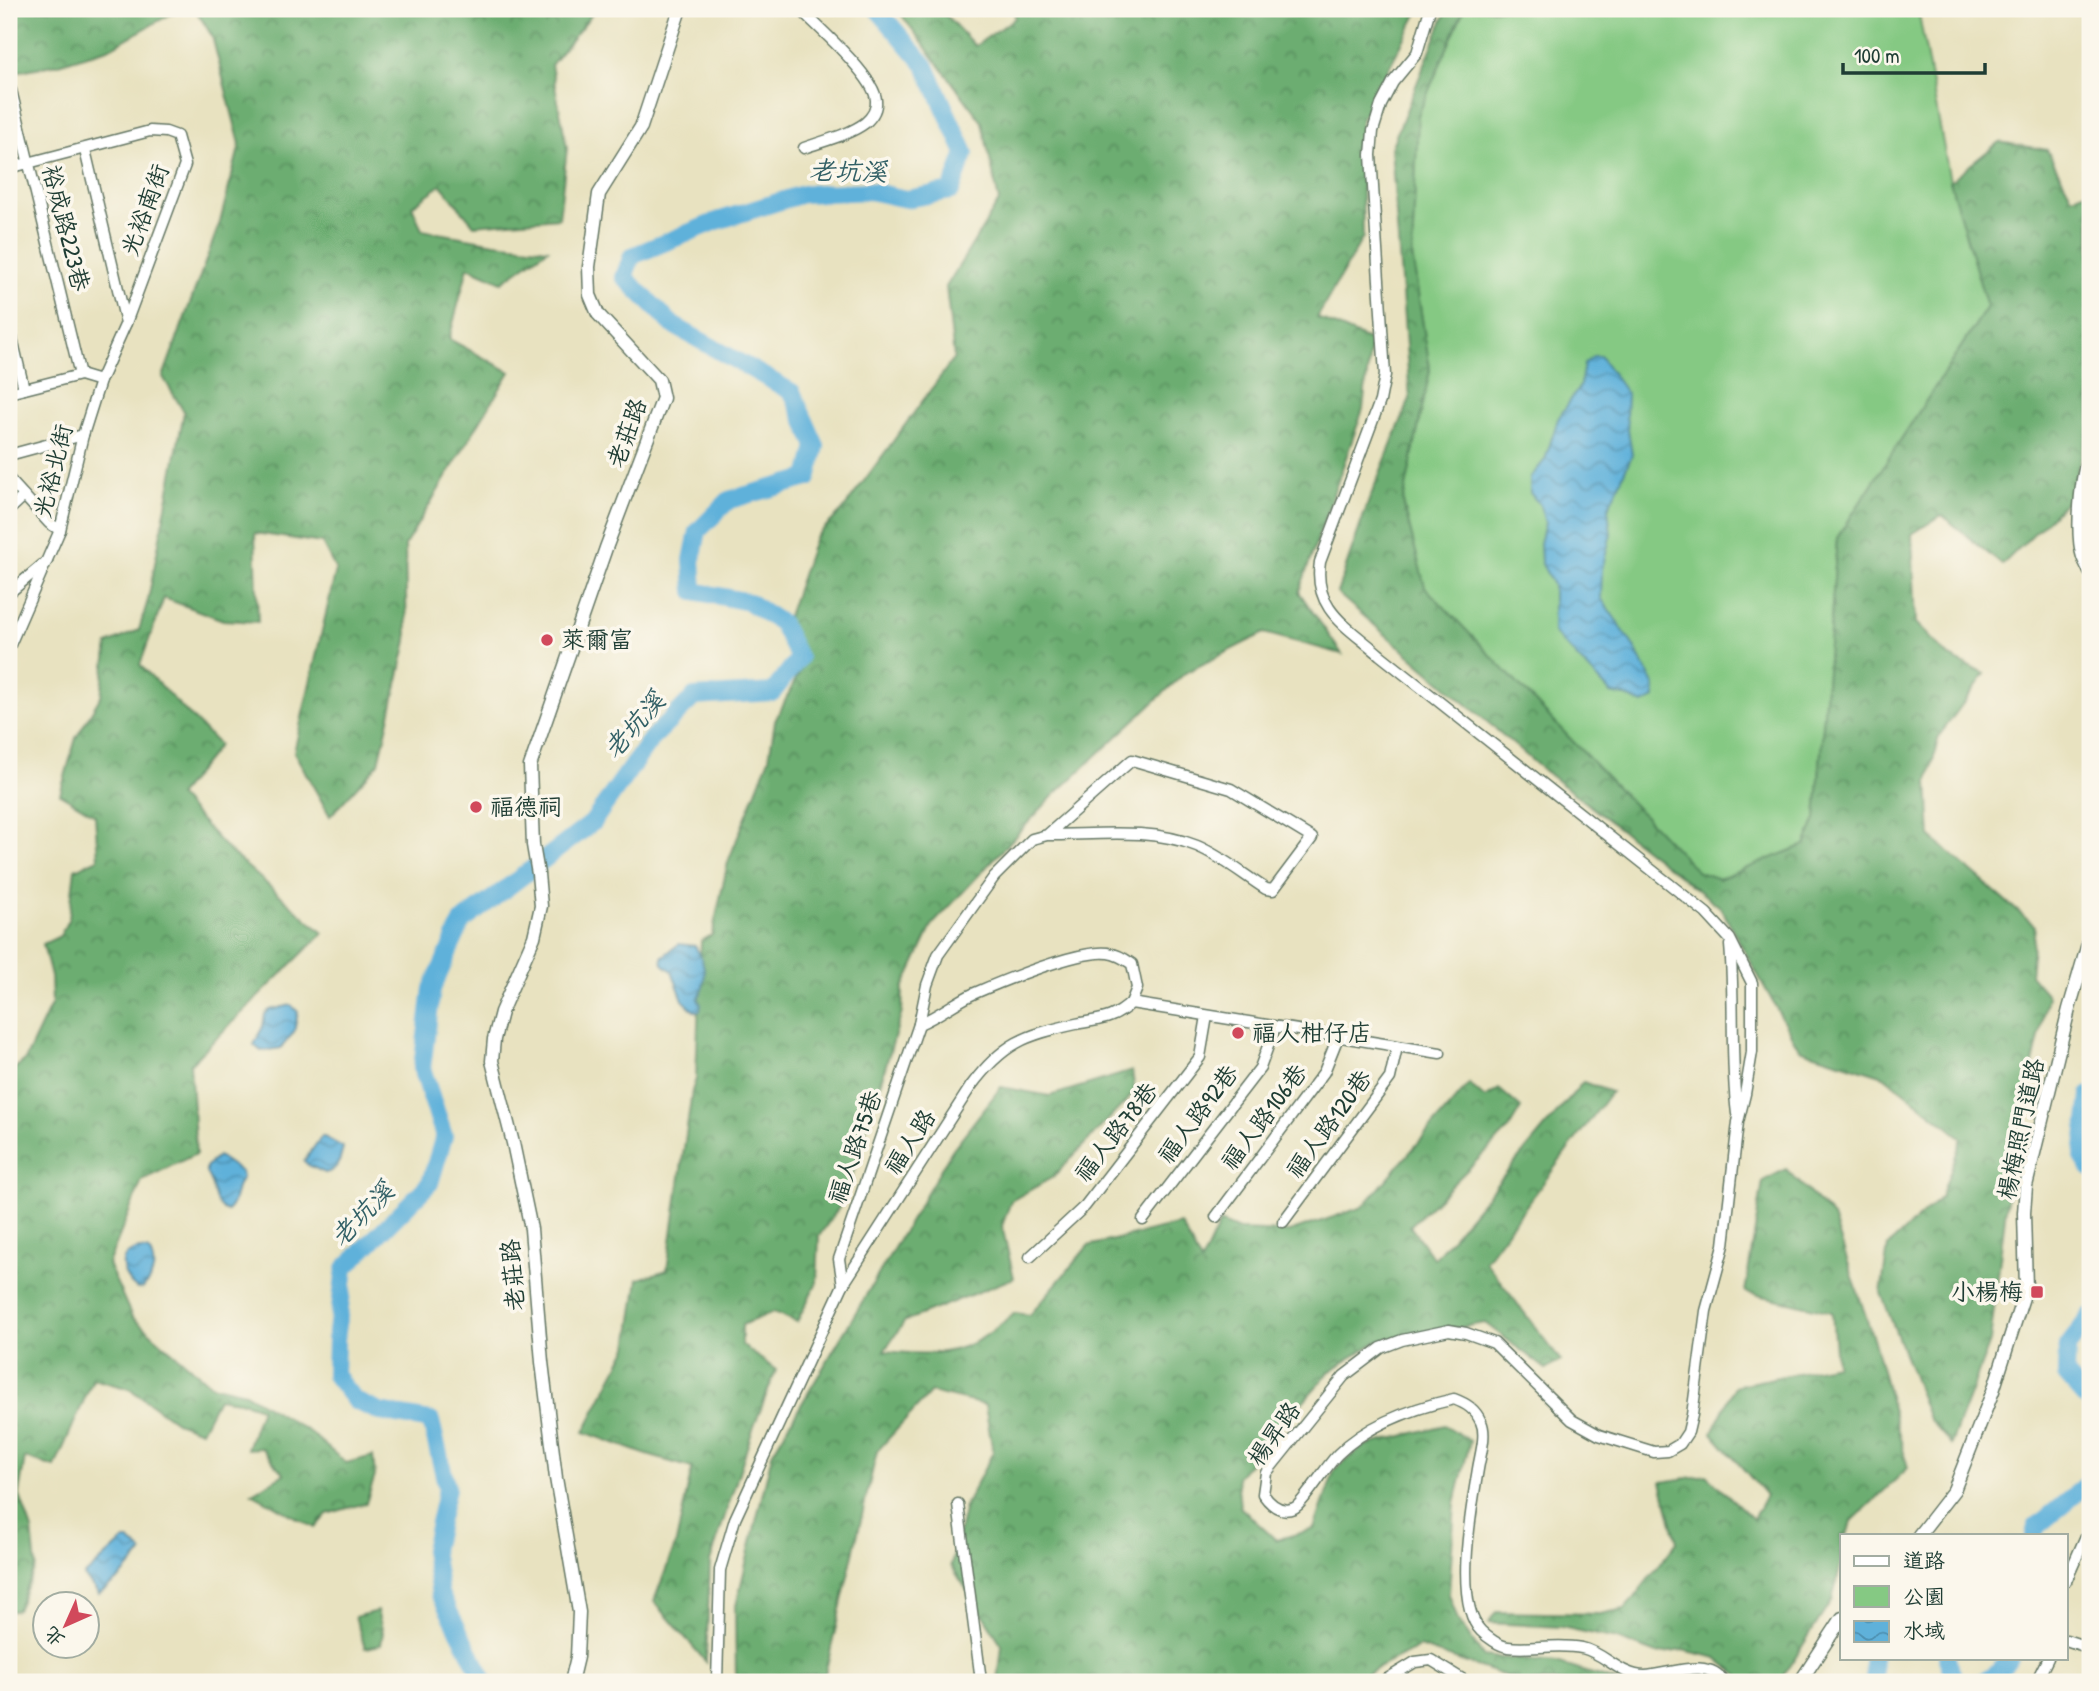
<svg xmlns="http://www.w3.org/2000/svg" width="2099" height="1691" font-family="'Patrick Hand','LXGW WenKai TC',sans-serif">
<style>
.green{fill:#85c983;stroke:#52835c;stroke-width:2}
.forest{fill:url(#forest-crowns);stroke:#467552;stroke-width:2}
.water{fill:url(#water-waves);stroke:#3f7787;stroke-width:2}
.lines{fill:none;stroke-linecap:round;stroke-linejoin:round}
.river{stroke:#5fb1da;stroke-width:18}
.minor-casing{stroke:#657765;stroke-width:13}
.tertiary-casing{stroke:#657765;stroke-width:15}
.minor{stroke:#fff;stroke-width:10}
.tertiary{stroke:#fff;stroke-width:12}
.poi-dot{fill:#d1495b;stroke:#fbf7ec;stroke-width:2.5}
.labels{text-anchor:middle;stroke-width:7;stroke-linejoin:round;paint-order:stroke}
.street-label{font-size:24px;fill:#1f3d34;stroke:#fbf7ec}
.poi-label{font-size:24px;fill:#1f3d34;stroke:#fbf7ec;text-anchor:start}
.water-label{font-size:26px;font-style:italic;fill:#326066;stroke:#fbf7ec}
</style>
<defs>
<pattern id="forest-crowns" width="20" height="18" patternUnits="userSpaceOnUse" patternTransform="scale(1.75)"><rect width="20" height="18" fill="#6cad71"/><path d="M2 6a3 3 0 1 1 6 0M12 15a3 3 0 1 1 6 0" fill="none" stroke="#588e5e"/></pattern>
<pattern id="water-waves" width="16" height="10" patternUnits="userSpaceOnUse" patternTransform="scale(1.75)"><rect width="16" height="10" fill="#5fb1da"/><path d="M0 5q4-4 8 0t8 0" fill="none" stroke="#4e91b2"/></pattern>
</defs>
<rect width="100%" height="100%" fill="#fbf7ec"/>
<filter id="ink" filterUnits="userSpaceOnUse"><feTurbulence type="fractalNoise" baseFrequency=".0143" numOctaves="2"/><feDisplacementMap in="SourceGraphic" scale="14" xChannelSelector="R" yChannelSelector="G"/><feConvolveMatrix kernelMatrix="1 2 1 2 8 2 1 2 1" color-interpolation-filters="sRGB"/></filter>
<filter id="wash" filterUnits="userSpaceOnUse"><feTurbulence type="fractalNoise" baseFrequency=".00686" numOctaves="4" result="noise"/><feDisplacementMap in="SourceGraphic" scale="28" xChannelSelector="R" yChannelSelector="G"/><feGaussianBlur stdDeviation="1.57" result="paint"/><feColorMatrix in="noise" values="0 0 0 0 0 0 0 0 0 0 0 0 0 0 0 0 0 1.4 0 .05"/><feComposite in="paint" operator="in"/></filter>
<g filter="url(#wash)">
<rect width="100%" height="100%" fill="#e8e2c0"/>
<polygon class="green" points="1464,9 1918,9 1950,181 1987,307 1837,538 1816,819 1805,846 1719,879 1698,872 1425,588 1403,502 1430,370 1412,255 1418,115"/>
<g class="forest">
<polygon points="9,9 180,9 108,49 58,64 9,73"/>
<polygon points="195,9 596,9 551,65 567,148 559,218 474,225 441,185 412,206 422,230 495,243 548,249 502,282 468,267 449,339 510,372 405,545 407,641 379,763 330,816 294,752 336,570 322,543 255,533 258,622 223,620 164,598 140,665 219,745 178,796 227,849 323,933 190,1064 196,1154 142,1180 108,1264 132,1317 211,1385 245,1393 308,1431 346,1463 373,1456 375,1476 366,1503 327,1514 315,1528 252,1493 284,1474 262,1448 247,1449 261,1408 239,1401 218,1398 201,1431 176,1422 130,1389 93,1379 55,1467 25,1458 19,1493 32,1530 36,1566 17,1610 9,1612 9,1073 25,1060 52,1003 51,977 43,944 60,936 69,918 75,869 98,859 95,815 60,794 76,738 101,696 108,644 139,630 148,600 184,412 163,377 220,222 240,144 212,36"/>
<polygon points="897,9 940,9 975,46 1015,18 1014,9 1420,9 1361,120 1363,237 1317,318 1371,341 1363,409 1299,592 1342,654 1264,633 1185,673 1053,796 933,924 903,988 902,1012 845,1199 819,1236 817,1282 797,1322 773,1312 742,1325 742,1345 776,1370 753,1429 710,1562 706,1662 654,1601 676,1543 692,1468 647,1455 584,1432 628,1347 638,1279 667,1270 692,1091 696,1079 701,941 712,935 728,862 769,758 775,721 806,659 787,619 815,537 842,511 954,358 946,287 999,201 982,122"/>
<polygon points="1447,9 1464,9 1418,115 1412,255 1430,370 1403,502 1425,587 1698,872 1719,879 1805,845 1816,819 1837,538 1987,307 1950,181 1999,142 2047,150 2072,197 2090,191 2090,425 2069,499 2002,565 1942,515 1912,534 1916,623 1949,657 1985,674 1939,736 1928,781 1931,837 2035,926 2030,975 2048,996 2012,1158 1990,1342 1951,1444 1929,1419 1881,1293 1888,1246 1941,1197 1962,1138 1884,1076 1799,1049 1720,907 1541,768 1337,593 1369,500 1410,399 1391,148"/>
<path d="M1132,1071l3,21 -82,85 -42,24 -9,25 12,52 -109,43 -21,30c31,3 62,6 91,-9 14,-7 27,-19 40,-29l15,2 58,-69 93,-22 20,39 19,-41 19,8 50,2 74,-25 106,-123 16,14 14,-9 22,19 -13,22 -98,96 24,33 149,-177 28,10 -126,169 76,100 -15,8 -61,-46 -107,18 -49,31 -92,105 3,30 36,33 38,-11 21,-60 29,-23 81,-21 25,16 -15,62 -6,91 9,26 25,36 74,7 62,19h-95l-105,-35 -63,32 -38,3h-320l4,-37 -51,-80 14,-59 28,-54 -8,-47 -54,-13 -54,59 -52,223 -89,5 -1,-69 37,-156 180,-304 49,-63 49,9z"/>
<polygon points="1786,1169 1833,1217 1875,1344 1908,1468 1851,1522 1847,1535 1842,1535 1842,1559 1832,1600 1779,1682 1744,1682 1744,1680 1717,1658 1683,1650 1657,1654 1617,1639 1561,1627 1489,1623 1496,1612 1600,1614 1625,1609 1677,1542 1661,1482 1707,1475 1753,1519 1766,1495 1712,1433 1735,1386 1836,1365 1832,1312 1745,1292 1763,1181"/>
<polygon points="377,1611 383,1632 381,1645 365,1648 355,1617"/>
</g>
<g class="water">
<polygon points="1594,356 1600,356 1627,394 1626,416 1632,455 1608,509 1611,534 1602,569 1601,598 1631,642 1654,684 1655,698 1643,704 1625,696 1611,693 1553,632 1553,585 1541,562 1540,543 1545,523 1540,505 1530,493 1530,478 1545,460 1558,419 1580,386 1584,364"/>
<path d="M679,944l16,2c11,17 13,35 3,53l3,6 -1,6h-6l-11,-11 -11,-29 -9,-7 -1,-7z"/>
<polygon points="291,1005 298,1012 294,1032 281,1048 261,1051 254,1045 263,1026 265,1014 270,1010"/>
<path d="M322,1136l21,11c-2,11 -5,24 -18,26l-17,-8 -4,-4z"/>
<path d="M218,1156l23,16 1,6c-9,10 -4,23 -15,33 -16,-5 -11,-25 -21,-38v-6z"/>
<path d="M140,1249l9,2c8,15 5,24 -6,37l-6,1c-16,-12 -23,-36 3,-40z"/>
<polygon points="124,1540 129,1540 143,1552 120,1578 99,1594 84,1576"/>
</g>
<g class="lines">
<g class="river">
<polyline points="2090,1095 2083,1157 2090,1168"/>
<polyline points="2090,1316 2067,1347 2066,1375 2090,1402"/>
<polyline points="2034,1535 2036,1527 2090,1482"/>
<polyline points="1873,1658 1875,1682"/>
<polyline points="1947,1658 1955,1682"/>
<polyline points="485,1682 440,1594 433,1550 447,1488 431,1421 380,1412 355,1401 335,1375 336,1340 345,1268 430,1183 444,1136 422,1068 432,989 462,922 592,823 651,739 694,697 773,692 799,658 781,623 749,602 694,591 692,560 698,531 729,500 808,478 816,446 792,392 673,325 624,277 632,256 717,221 803,194 870,191 906,199 951,191 965,153 925,65 877,9"/>
<polyline points="1982,1682 1998,1671 2010,1658"/>
</g>
</g>
</g>
<g filter="url(#ink)">
<g class="lines">
<defs>
<g id="minor">
<path d="M800,9c17,17 75,68 76,91 1,9 -4,17 -11,23 -16,12 -42,18 -61,25"/>
<path d="M1430,9l-13,44 -24,29 -12,23 -8,26 -2,24 14,220 -5,26 -60,161c-7,48 27,64 60,93l326,258 24,26 22,44v69l-7,42 -7,28 -14,123 -18,66 -14,104 -4,17 -8,12 -12,7 -14,1 -55,-17 -27,-15 -78,-77 -28,-10 -17,-3 -47,10 -21,8 -37,28 -78,97 -3,21c7,10 17,20 31,14 8,-3 33,-43 44,-54 29,-29 76,-46 116,-55 13,5 21,10 27,23 6,12 -1,34 -3,47 -6,37 -25,134 3,162 6,6 18,15 27,16 23,3 48,-4 74,1 23,5 38,28 63,28 23,-1 64,-20 79,6"/>
<polyline points="11,90 80,375"/>
<polyline points="85,150 126,323"/>
<polyline points="9,168 150,131 166,132 177,136 185,165 126,323 100,381 83,435 60,530 9,647"/>
<polyline points="9,325 24,389"/>
<polyline points="9,393 80,375 100,381"/>
<polyline points="9,455 83,435"/>
<polyline points="9,479 49,523 60,530"/>
<polyline points="9,510 24,496"/>
<polyline points="9,593 47,561"/>
<path d="M1730,945c5,56 0,113 7,169"/>
<path d="M919,1024c20,-8 36,-22 56,-31 28,-12 105,-44 133,-40 9,1 17,6 24,11l5,24 -6,15"/>
<polyline points="1216,1217 1324,1072 1338,1037"/>
<polyline points="1143,1220 1260,1068 1275,1027"/>
<polyline points="1283,1222 1390,1078 1397,1047"/>
<polyline points="1030,1257 1085,1206 1200,1057 1207,1016"/>
<path d="M843,1285l-4,-26 80,-235 8,-39 11,-30 56,-78 38,-38 15,-4c50,0 102,-8 150,11 24,10 47,29 69,43l7,1 39,-52 -81,-49 -99,-29 -85,75"/>
<polyline points="958,1504 980,1673 979,1682"/>
<polyline points="2066,1581 2090,1527"/>
<polyline points="2066,1640 2090,1648"/>
<path d="M717,1682l3,-112 15,-51 108,-234 128,-199c32,-43 54,-51 105,-62 24,-5 37,-4 55,-21l309,50"/>
<polyline points="1382,1682 1415,1662 1431,1660 1467,1682"/>
<polyline points="2036,1682 2048,1658"/>
<polyline points="2087,1682 2090,1655"/>
</g>
<g id="tertiary">
<path d="M2090,454c-10,21 -14,81 -7,103 2,5 5,10 7,15"/>
<polyline points="1919,1535 1954,1490 1993,1391 2026,1288 2024,1213 2026,1186 2069,1009 2090,937"/>
<polyline points="571,1682 577,1657 579,1612 556,1478 542,1362 531,1229 513,1143 492,1061 494,1039 501,1012 534,937 541,906 538,874 533,845 530,766 606,548 663,398 659,380 598,314 590,295 589,267 599,194 641,127 680,9"/>
<polyline points="1800,1682 1842,1618"/>
</g>
</defs>
<use href="#minor" class="minor-casing"/>
<use href="#tertiary" class="tertiary-casing"/>
<use href="#minor" class="minor"/>
<use href="#tertiary" class="tertiary"/>
</g>
</g>
<g class="poi-dot">
<circle cx="547" cy="640" r="7"/>
<circle cx="476" cy="807" r="7"/>
<circle cx="1238" cy="1033" r="7"/>
<rect x="2030" y="1285" width="14" height="14" rx="3.5"/>
</g>
<g class="labels">
<g class="street-label">
<text transform="translate(145 210) rotate(-70)" y="8">光裕南街</text>
<text transform="translate(66 228) rotate(76)" y="8">裕成路223巷</text>
<text transform="translate(627 433) rotate(-70)" y="8">老莊路</text>
<text transform="translate(53 471) rotate(-76)" y="8">光裕北街</text>
<text transform="translate(1198 1114) rotate(-53)" y="8">福人路92巷</text>
<text transform="translate(1264 1117) rotate(-53)" y="8">福人路106巷</text>
<text transform="translate(1329 1124) rotate(-54)" y="8">福人路120巷</text>
<text transform="translate(2021 1129) rotate(-78)" y="8">楊梅照門道路</text>
<text transform="translate(1116 1132) rotate(-52)" y="8">福人路78巷</text>
<text transform="translate(910 1142) rotate(-57)" y="8">福人路</text>
<text transform="translate(855 1147) rotate(-71)" y="8">福人路75巷</text>
<text transform="translate(513 1275) rotate(-95)" y="8">老莊路</text>
<text transform="translate(1274 1434) rotate(-55)" y="8">楊昇路</text>
</g>
<g class="poi-label">
<text x="561" y="648">萊爾富</text>
<text x="490" y="815">福德祠</text>
<text x="1252" y="1041">福人柑仔店</text>
<text x="2023" y="1300" text-anchor="end">小楊梅</text>
</g>
<g class="water-label">
<text transform="translate(848 171) rotate(1)" y="9">老坑溪</text>
<text transform="translate(634 725) rotate(-49)" y="9">老坑溪</text>
<text transform="translate(362 1214) rotate(-46)" y="9">老坑溪</text>
</g>
</g>
<rect width="2099" height="1691" fill="none" stroke="#fbf7ec" stroke-width="35"/>
<rect x="1840" y="1534" width="228" height="126" fill="#fbf7ec" stroke="#a3ada2" stroke-width="2"/>
<rect x="1854" y="1556" width="35" height="10" fill="#ffffff" stroke="#a3ada2" stroke-width="2"/>
<text x="1903" y="1568" font-size="21" fill="#1f3d34">道路</text>
<rect x="1854" y="1586" width="35" height="21" fill="#85c983" stroke="#a3ada2" stroke-width="2"/>
<text x="1903" y="1604" font-size="21" fill="#1f3d34">公園</text>
<rect x="1854" y="1621" width="35" height="21" fill="url(#water-waves)" stroke="#a3ada2" stroke-width="2"/>
<text x="1903" y="1638" font-size="21" fill="#1f3d34">水域</text>
<g transform="translate(66 1625) rotate(225)"><circle r="33" fill="#fbf7ec" stroke="#a3ada2" stroke-width="2"/>
<path d="M0-5L12 26L0 18L-12 26Z" fill="#d1495b"/>
<text y="-10" font-size="19" font-weight="bold" text-anchor="middle" fill="#1f3d34">北</text>
</g>
<path d="M1843 63v10h142v-10" fill="none" stroke="#1f3d34" stroke-width="3.5"/>
<text x="1854" y="63" font-size="21" fill="#1f3d34" stroke="#fbf7ec" stroke-width="5" paint-order="stroke">100 m</text>
</svg>
